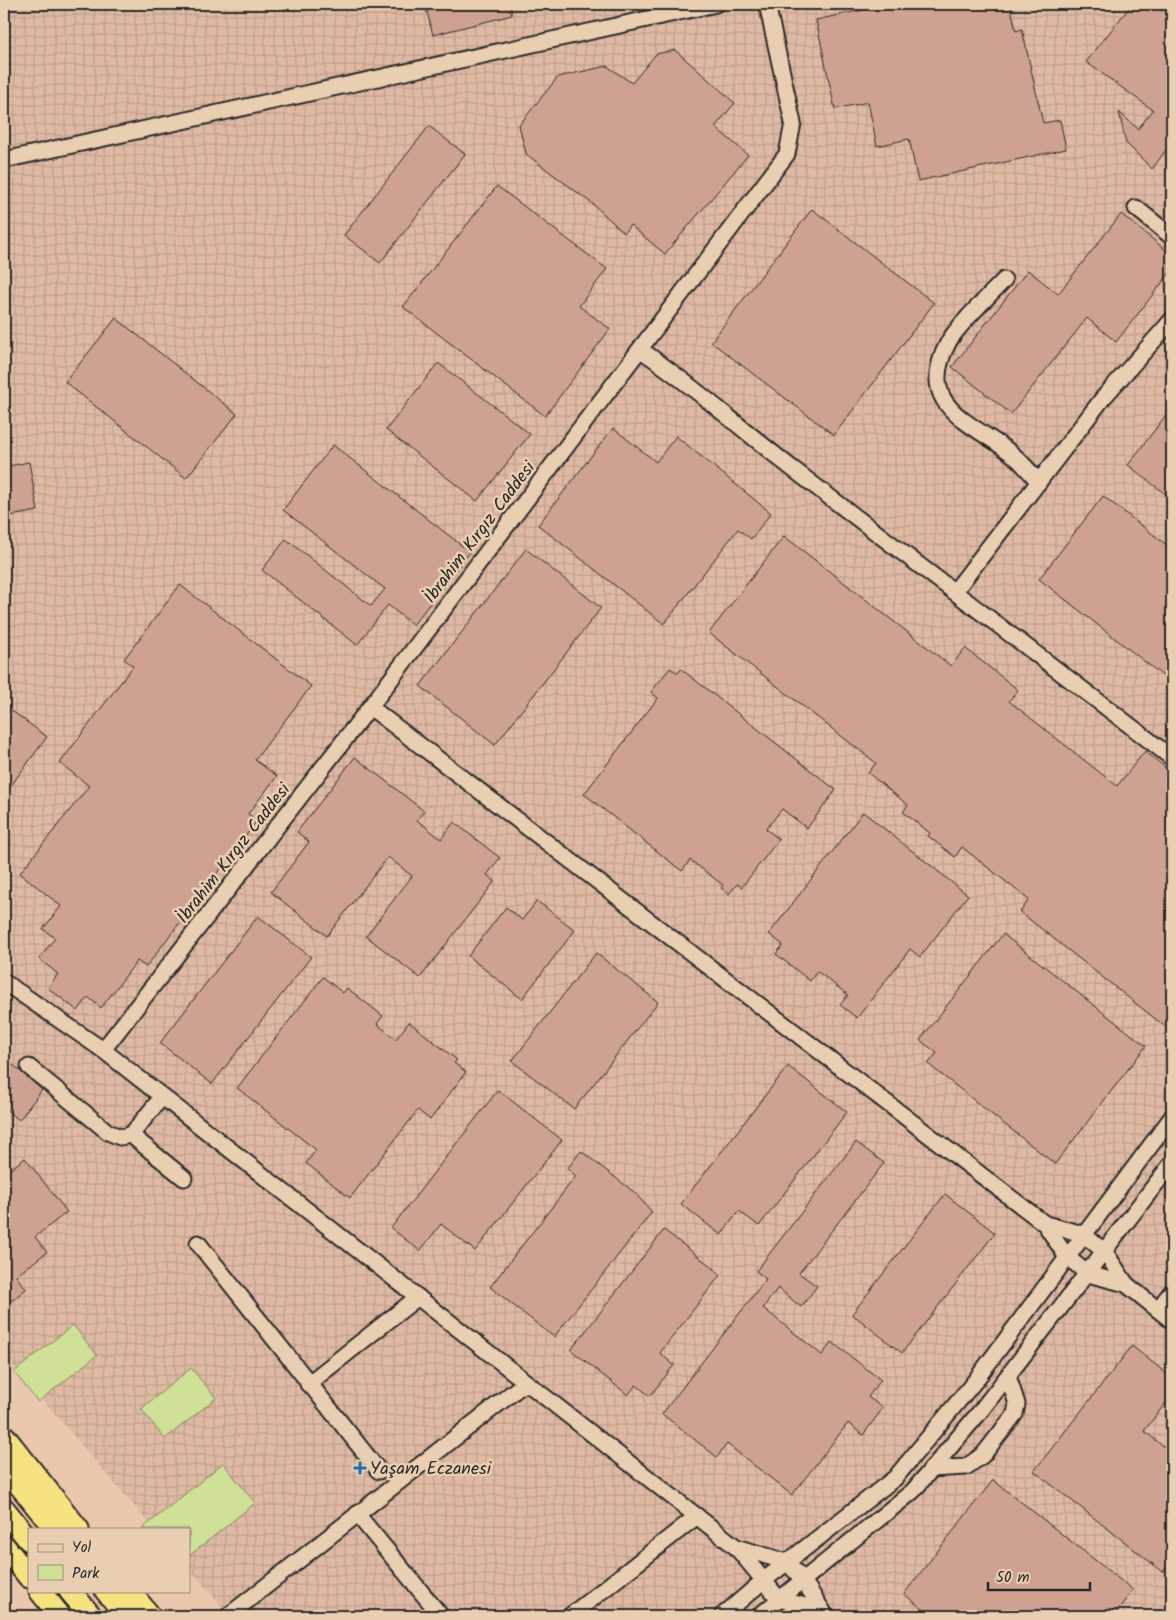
<svg xmlns="http://www.w3.org/2000/svg" width="1176" height="1620" font-family="Kalam,sans-serif">
<style>
.industrial{fill:url(#industrial-grid)}
.green{fill:#cee196;stroke:#7c8660}
.building{fill:#cfa191;stroke:#2b2b2b}
.lines{fill:none;stroke-linecap:round;stroke-linejoin:round}
.minor-casing{stroke:#2b2b2b;stroke-width:19}
.highway-casing{stroke:#2b2b2b;stroke-width:25}
.minor{stroke:#eaceb1;stroke-width:15}
.highway{stroke:#f7e281;stroke-width:21}
.poi-dot{fill:#1f6fb2;stroke:#eaceb1;stroke-width:2}
.labels{text-anchor:middle;stroke-width:5;stroke-linejoin:round;paint-order:stroke}
.street-label{font-size:18px;fill:#2b2b2b;stroke:#eaceb1}
.poi-label{font-size:18px;fill:#2b2b2b;stroke:#eaceb1;text-anchor:start}
</style>
<defs>
<pattern id="industrial-grid" width="8" height="8" patternUnits="userSpaceOnUse" patternTransform="scale(1.25)"><rect width="8" height="8" fill="#dfb9a3"/><path d="M0 4h8M4 0v8" fill="none" stroke="#c09f8c"/></pattern>
</defs>
<rect width="100%" height="100%" fill="#ebc7ad"/>
<filter id="ink" filterUnits="userSpaceOnUse"><feTurbulence type="fractalNoise" baseFrequency=".02" numOctaves="2"/><feDisplacementMap in="SourceGraphic" scale="10" xChannelSelector="R" yChannelSelector="G"/><feConvolveMatrix kernelMatrix="1 2 1 2 8 2 1 2 1" color-interpolation-filters="sRGB"/></filter>
<g filter="url(#ink)">
<polygon class="industrial" points="4,4 1172,4 1172,1616 230,1616 189,1568 189,1529 154,1529 4,1355"/>
<g class="green">
<polygon points="73,1325 97,1355 38,1402 14,1372"/>
<polygon points="191,1368 216,1398 165,1439 141,1409"/>
<polygon points="223,1463 255,1503 189,1556 189,1529 142,1529"/>
</g>
<g class="building">
<polygon points="425,4 510,4 512,15 433,35"/>
<polygon points="890,4 1010,4 1016,31 1022,29 1043,123 1060,120 1066,149 918,181 909,139 877,146 868,102 835,109 816,20"/>
<polygon points="1132,4 1172,4 1172,142 1152,169 1126,143 1119,112 1138,129 1153,110 1086,62"/>
<polygon points="675,50 735,103 715,127 748,155 665,254 630,225 624,233 594,205 526,154 519,125 558,77 607,66 632,83 656,54"/>
<polygon points="429,126 465,154 380,263 344,235"/>
<polygon points="497,186 607,269 579,306 610,329 545,416 403,307"/>
<polygon points="812,209 934,303 834,435 711,342"/>
<polygon points="1121,214 1172,255 1172,270 1116,342 1087,318 1011,414 952,367 1028,270 1058,294"/>
<polygon points="116,318 237,414 186,478 65,382"/>
<polygon points="438,363 530,434 477,501 386,430"/>
<polygon points="1172,407 1172,499 1128,465"/>
<polygon points="613,428 656,462 676,436 771,513 751,539 738,529 664,624 538,525"/>
<polygon points="333,445 470,552 413,625 388,605 357,645 262,570 286,539 371,606 385,589 283,510"/>
<polygon points="29,462 38,511 4,517 4,467"/>
<polygon points="1103,496 1172,549 1172,683 1039,579"/>
<polygon points="784,536 951,666 965,648 1018,690 1009,701 1117,786 1145,751 1172,773 1172,1032 1020,912 1029,900 962,847 955,857 928,836 930,833 903,812 908,805 868,773 876,763 709,633"/>
<polygon points="526,549 601,608 495,745 420,686"/>
<polygon points="180,585 311,686 255,760 277,776 248,814 257,821 146,967 137,961 101,1008 88,997 78,1011 48,988 58,974 39,959 55,938 43,929 61,906 20,873 89,786 60,763 133,666 124,659"/>
<polygon points="670,668 678,673 681,669 836,790 807,828 782,809 766,829 779,839 742,887 737,884 729,894 721,888 723,885 690,860 682,871 584,794 658,698 651,692"/>
<polygon points="4,705 47,737 4,795"/>
<polygon points="355,757 424,811 417,820 441,839 454,822 500,858 487,875 495,881 420,978 366,936 412,876 388,857 327,936 271,892 309,842 297,832"/>
<polygon points="863,812 968,895 920,957 910,949 857,1018 840,1005 848,995 817,971 810,981 776,954 783,945 769,934"/>
<polygon points="537,901 575,930 522,999 468,956 506,907 522,920"/>
<polygon points="258,916 311,957 212,1084 160,1043"/>
<polygon points="1003,934 1146,1046 1055,1164 928,1064 937,1053 920,1040"/>
<polygon points="596,953 658,1002 574,1109 512,1061"/>
<polygon points="323,977 343,993 347,988 383,1016 377,1024 396,1039 409,1022 457,1060 454,1063 466,1072 430,1120 418,1110 350,1198 306,1163 316,1150 237,1088"/>
<polygon points="4,1057 42,1090 19,1120 4,1108"/>
<polygon points="788,1066 847,1112 759,1226 739,1211 721,1235 681,1204"/>
<polygon points="498,1090 562,1140 475,1251 441,1224 420,1251 391,1228"/>
<polygon points="856,1142 884,1163 799,1273 817,1286 801,1307 778,1288 763,1308 822,1355 832,1342 881,1380 868,1397 883,1408 863,1435 848,1423 792,1495 727,1444 717,1457 662,1414 766,1279 756,1271"/>
<polygon points="581,1151 634,1192 652,1212 554,1337 490,1287 576,1176 567,1169"/>
<polygon points="25,1158 67,1212 35,1237 47,1252 16,1276 26,1289 4,1307 4,1174"/>
<polygon points="945,1194 995,1233 902,1353 852,1314"/>
<polygon points="664,1230 721,1274 660,1353 674,1365 650,1396 636,1385 628,1395 571,1350"/>
<polygon points="1132,1346 1172,1378 1172,1395 1144,1431 1172,1453 1172,1560 1163,1572 1034,1471"/>
<polygon points="993,1480 1133,1590 1113,1616 931,1616 904,1594"/>
</g>
<g class="lines">
<defs>
<g id="minor">
<polyline points="4,160 716,4"/>
<polyline points="1136,208 1172,237"/>
<path d="M1004,280c-14,15 -48,47 -56,63 -34,64 24,79 64,111 10,8 19,19 27,28"/>
<path d="M641,350c53,36 100,79 152,119 126,97 254,192 379,289"/>
<polyline points="955,591 1103,398 1172,320"/>
<polyline points="370,707 1045,1224 1066,1256 1088,1274 1126,1284"/>
<polyline points="4,982 103,1050 736,1547 779,1599 805,1606 825,1616"/>
<polyline points="103,1050 370,707 787,154 793,123 767,4"/>
<polyline points="29,1067 108,1132 120,1137 131,1135 184,1178"/>
<polyline points="131,1135 162,1097"/>
<polyline points="1045,1224 1083,1234 1105,1252 1126,1284 1172,1321"/>
<polyline points="198,1243 379,1471"/>
<polyline points="1158,1309 1172,1291"/>
<polyline points="308,1384 418,1297"/>
<polyline points="931,1469 966,1467 983,1455 1015,1414 1017,1404 1008,1376"/>
<polyline points="357,1514 441,1616"/>
<polyline points="736,1547 787,1562 803,1580 826,1616"/>
<polyline points="228,1616 526,1382"/>
<polyline points="570,1616 697,1516"/>
<polyline points="722,1616 763,1581 895,1478 975,1381 1172,1117"/>
<polyline points="759,1616 913,1491 979,1413 1172,1163"/>
</g>
<g id="highway">
<polyline points="4,1436 78,1529"/>
<polyline points="4,1466 55,1529"/>
<polyline points="4,1509 29,1540"/>
<polyline points="4,1546 29,1577"/>
<polyline points="40,1591 60,1616"/>
<polyline points="70,1591 91,1616"/>
<polyline points="106,1591 127,1616"/>
<polyline points="129,1591 150,1616"/>
</g>
</defs>
<use href="#minor" class="minor-casing"/>
<use href="#highway" class="highway-casing"/>
<use href="#minor" class="minor"/>
<use href="#highway" class="highway"/>
</g>
</g>
<path class="poi-dot" d="M357.5 1460.5h5v5h5v5h-5v5h-5v-5h-5v-5h5z"/>
<g class="labels">
<g class="street-label">
<text transform="translate(479 532) rotate(-53)" y="6">İbrahim Kırgız Caddesi</text>
<text transform="translate(233 853) rotate(-52)" y="6">İbrahim Kırgız Caddesi</text>
</g>
<g class="poi-label">
<text x="370" y="1474">Yaşam Eczanesi</text>
</g>
</g>
<rect width="1176" height="1620" fill="none" stroke="#eaceb1" stroke-width="20"/>
<rect x="10" y="10" width="1156" height="1600" fill="none" stroke="#2b2b2b" stroke-width="2" filter="url(#ink)"/>
<rect x="28" y="1528" width="162" height="65" fill="#eaceb1" stroke="#9e8d7b"/>
<rect x="38" y="1544" width="25" height="8" fill="#eaceb1" stroke="#9e8d7b"/>
<text x="72" y="1552" font-size="15" fill="#2b2b2b">Yol</text>
<rect x="38" y="1565" width="25" height="15" fill="#cee196" stroke="#9e8d7b"/>
<text x="72" y="1578" font-size="15" fill="#2b2b2b">Park</text>
<path d="M988 1582v8h102v-8" fill="none" stroke="#2b2b2b" stroke-width="2.5"/>
<text x="996" y="1582" font-size="15" fill="#2b2b2b" stroke="#eaceb1" stroke-width="4" paint-order="stroke">50 m</text>
</svg>
